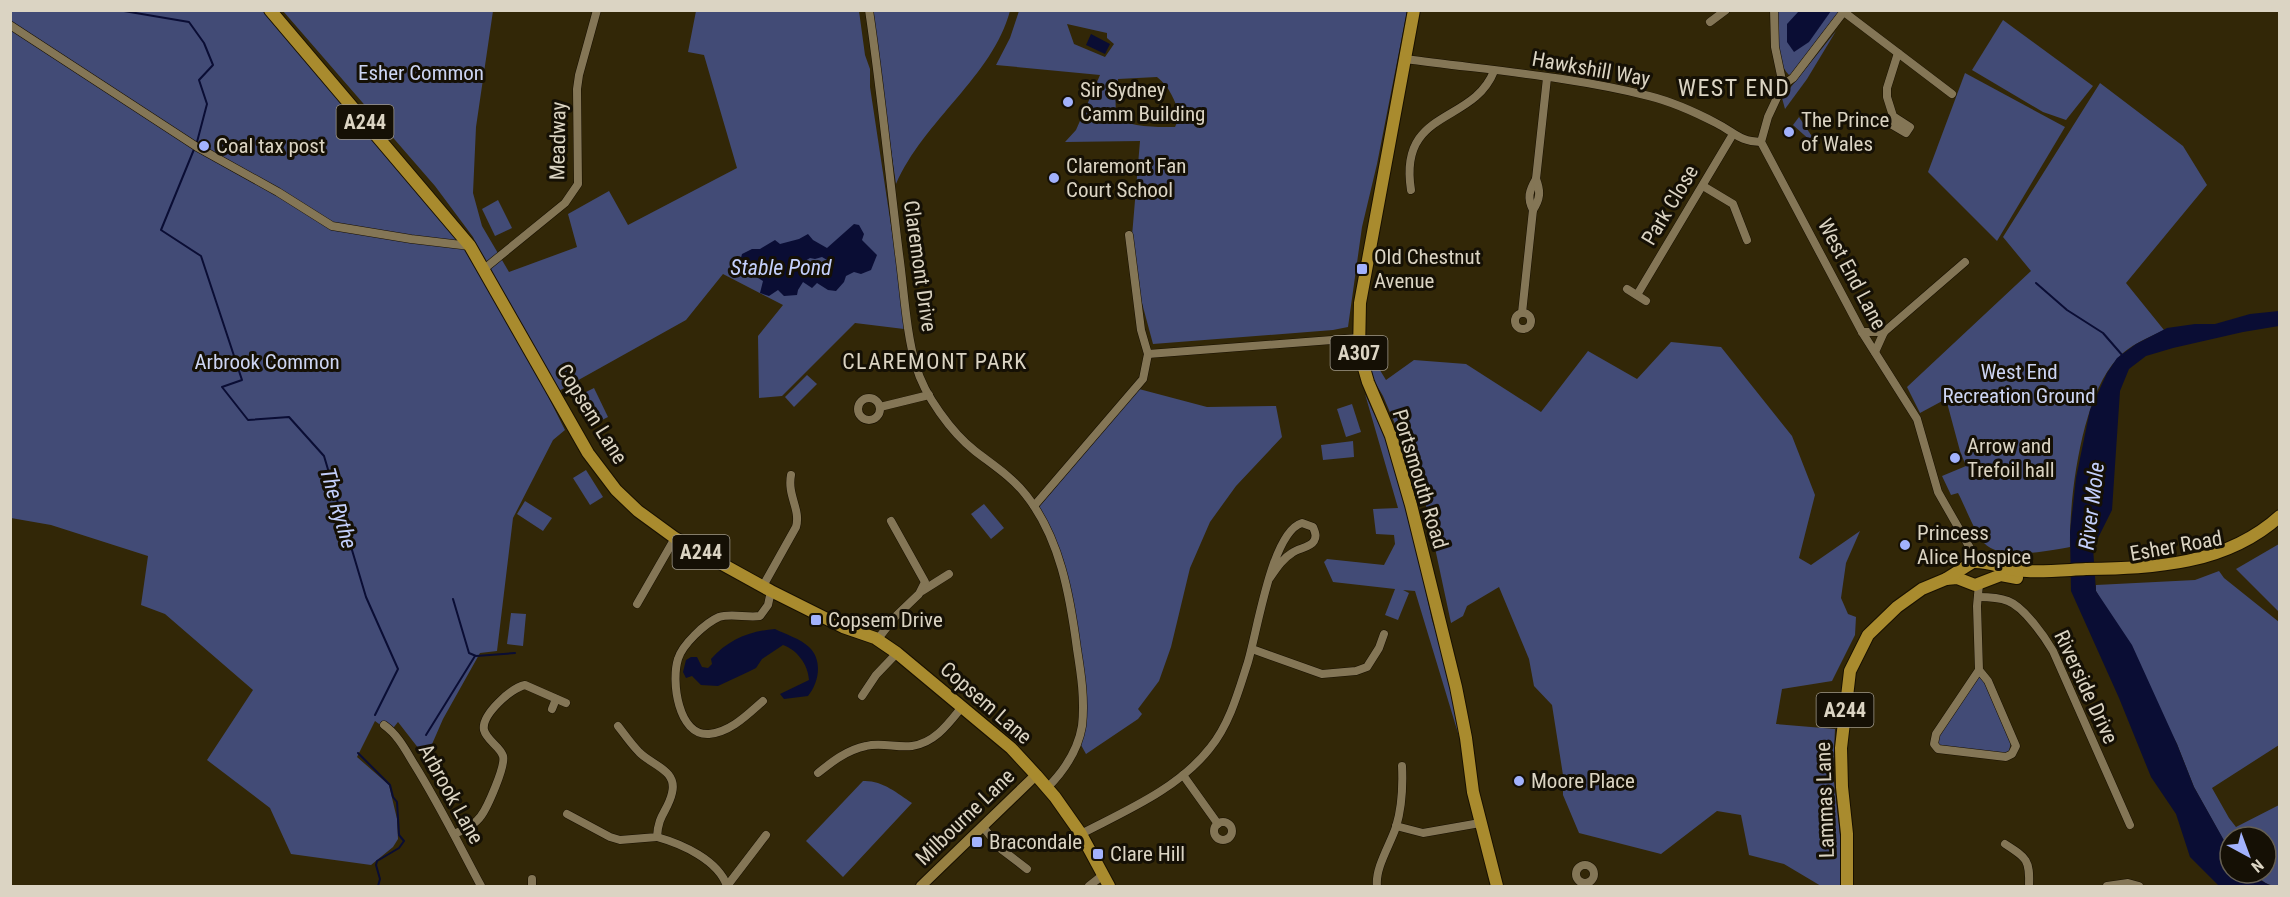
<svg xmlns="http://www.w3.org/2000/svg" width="2290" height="897" font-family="'Roboto Condensed',sans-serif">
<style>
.green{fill:#424b76;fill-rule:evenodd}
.water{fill:#0a0d34;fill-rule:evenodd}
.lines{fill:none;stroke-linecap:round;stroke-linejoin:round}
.stream{stroke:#0a0d34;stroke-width:2}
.street-casing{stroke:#181000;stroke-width:9}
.secondary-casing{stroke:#181000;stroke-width:12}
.primary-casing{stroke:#181000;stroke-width:14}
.street{stroke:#847656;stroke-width:8}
.secondary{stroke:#978042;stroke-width:10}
.primary{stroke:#a98b2e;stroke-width:12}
.poi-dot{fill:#a2b2fd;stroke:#151005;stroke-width:2}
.labels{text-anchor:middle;stroke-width:6;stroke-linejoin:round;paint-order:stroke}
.shield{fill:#151005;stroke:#a0998a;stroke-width:1.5}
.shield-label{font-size:20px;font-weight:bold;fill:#dbd4c3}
.street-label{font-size:21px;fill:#dbd4c3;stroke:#151005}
.park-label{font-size:21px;fill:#cdd5f3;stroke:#151005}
.poi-label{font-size:21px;fill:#dbd4c3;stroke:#151005;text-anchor:start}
.water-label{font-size:22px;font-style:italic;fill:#c4d0fc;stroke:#151005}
.neighbourhood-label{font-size:22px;letter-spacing:1.5px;fill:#dbd4c3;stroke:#151005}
.quarter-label{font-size:24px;letter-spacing:1.5px;fill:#dbd4c3;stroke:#151005}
</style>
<rect width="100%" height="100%" fill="#322707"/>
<g class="green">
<polygon points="10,11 267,11 450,226 495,291 565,430 553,440 513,518 497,651 480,653 443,719 426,758 398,722 390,732 375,721 357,757 389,785 397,819 398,839 393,847 371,865 291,854 270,808 207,760 253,690 165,614 141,605 148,556 51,525 11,518"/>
<polygon points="283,11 493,11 476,127 473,193 482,226 509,272 577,247 568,214 609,191 628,225 737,168 704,55 688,52 696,11 859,11 865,55 870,69 870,87 895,252 904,329 855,323 782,396 759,398 758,336 783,305 723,274 686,320 557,392 494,280 473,237 435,186"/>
<path d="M871,11h139c-18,66 -86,109 -114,173z"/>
<path d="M1019,11h388l-30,153 -15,63 -14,100 -15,3 -180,14 -14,-52 -7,-56 8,-95 -75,1 11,-12 24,-55 -104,-10 14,-27zM1067,24l40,9v5l7,6 -9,13 -31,-13zM1157,77c13,10 18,24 23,39l-5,11c-12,0 -48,1 -56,-10 -7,-8 -1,-28 -1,-38z"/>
<path d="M1778,11h65l-49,61 -5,3c-14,-14 -11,-46 -11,-64z"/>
<polygon points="2003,20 2093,86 2066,120 2043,112 1972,70"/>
<polygon points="1836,31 1807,79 1785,109 1782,98"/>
<polygon points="1965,73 2065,127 1997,241 1928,172"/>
<path d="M2100,83l83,63 24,39 -81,98 38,47c-16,8 -35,15 -47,29 -35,37 -48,138 -47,188 -22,4 -69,14 -86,-4 -9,-10 -19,-37 -26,-50l-7,2 -9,-19 24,-10 -6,-15 -14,-52 -26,14 -13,-26 124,-116 -28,-34z"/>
<polygon points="1799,117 1815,141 1813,143 1793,125"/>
<polygon points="498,200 512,228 495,236 482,209"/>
<polygon points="1671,342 1721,347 1792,436 1815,495 1799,558 1811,565 1860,531 1846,563 1841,598 1848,614 1856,617 1855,635 1832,681 1782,689 1776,724 1835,729 1833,773 1841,845 1842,886 1821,886 1784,864 1749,855 1741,815 1717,811 1661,854 1579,833 1563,795 1563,775 1552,705 1534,686 1529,659 1499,587 1467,606 1463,616 1451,623 1422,487 1383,396 1372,377 1367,349 1386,380 1414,360 1466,364 1541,412 1588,351 1637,379"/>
<polygon points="807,375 817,384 794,407 785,397"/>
<polygon points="594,388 608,417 594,424 580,395"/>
<polygon points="1139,389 1207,407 1276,406 1282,437 1236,486 1210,522 1190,568 1171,647 1159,681 1138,709 1142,714 1138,719 1086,754 1081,745 1084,732 1071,593 1063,559 1038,508"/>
<polygon points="1365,394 1388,444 1407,505 1432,620 1446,664 1461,743 1415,591 1403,590 1409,593 1398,620 1385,615 1395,589 1333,582 1324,562 1327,559 1384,565 1395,544 1394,535 1376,534 1373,509 1398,508"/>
<polygon points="1352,404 1361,432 1346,437 1337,409"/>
<polygon points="1353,441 1354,457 1323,460 1321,445"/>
<polygon points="586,470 603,497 590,505 573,478"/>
<polygon points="525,501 552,518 543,531 517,514"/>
<polygon points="984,504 1004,528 991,539 971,514"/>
<polygon points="2279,544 2279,612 2236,569"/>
<path d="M2219,571l5,7 55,44v123l-67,43 17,30 7,9 43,-22v81c-11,0 -17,-4 -24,-13h11v-36h-36l-1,13 -35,-63 -17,-43 -81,-153v-6l99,-5z"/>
<polygon points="511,613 526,614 523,646 507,644"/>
<polygon points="1979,675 1982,677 2011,742 2009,751 2004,754 1938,745 1939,734"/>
<path d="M863,781c19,-1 34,12 49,22l-69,74 -37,-36z"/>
</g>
<g class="water">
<polygon points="1799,11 1831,11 1809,42 1794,52 1787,42 1787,24"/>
<polygon points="1091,34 1110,44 1105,54 1086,45"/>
<path d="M854,224l5,1 5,9 -2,6 15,15 -6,15 -10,4 -7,-2 -8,4 -2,6 -8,9 -8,-1 -11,-7 -5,5 -9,-6 -5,8 -1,5 -13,1 -6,-6 -9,6 -9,-3 3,-12 -10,-6 -13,-1 -1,-9 3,-11 10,-5h8l15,-9 5,4 19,-5 9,-5 5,6 14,8zM822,257l5,3 1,7 -7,5 -15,-4 -1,-7 5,-3 5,1z"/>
<polygon points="2279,311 2279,326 2243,332 2173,348 2146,356 2129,369 2120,391 2112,510 2093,548 2096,591 2132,645 2177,744 2194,787 2230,851 2230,873 2255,873 2262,881 2271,886 2219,886 2190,857 2176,814 2151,777 2119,698 2071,591 2070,532 2076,478 2090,410 2107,373 2117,358 2136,344 2167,328 2195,324 2215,324 2250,314"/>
<path d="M775,629c10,5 26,10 34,18 14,13 10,36 -1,49l-24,3 -4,-5 29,-14c-1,-16 -12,-30 -26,-35l-21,14 -6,9 -8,4 -30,14 -17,-1 -9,-9 -6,2 -3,-6 3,-12 5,-3h6l5,10 6,1 4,-4 -1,-5c17,-19 38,-28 64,-30z"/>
</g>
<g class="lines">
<g class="stream">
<polyline points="118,10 189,22 204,43 213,65 199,80 207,104 197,142 161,230 201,256 242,380 222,387 248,420 289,417 324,456 366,597 398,669 375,715"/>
<polyline points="2036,283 2067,310 2103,333 2123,356"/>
<polyline points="453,599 469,653 476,656 515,653"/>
<polyline points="426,735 475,656"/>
<polyline points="358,753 390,785 393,797 397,802 399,835 404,841 399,848 377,861 376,865 380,879 378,886"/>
</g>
<defs>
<g id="street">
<path d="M869,10c12,81 20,163 30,244 5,35 7,79 17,112 8,29 36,67 59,85 18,14 37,26 51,44 34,43 44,101 51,154 4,25 8,51 5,77 -4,24 -18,45 -35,62"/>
<polyline points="1774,10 1775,47 1783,85 1768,117 1761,142 1862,332 1917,419 1938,492 1978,562"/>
<polyline points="1844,12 1952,94"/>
<polyline points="1710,22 1726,10"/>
<polyline points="10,25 197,147 278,192 332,226 411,239 470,246"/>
<path d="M1405,59c81,11 165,17 244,37 24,6 46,16 67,27 20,10 22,18 45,19"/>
<polyline points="1783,85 1793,78 1845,10"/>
<polyline points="1893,116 1889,123 1906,133 1910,127 1893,116 1887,97 1887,88 1898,53"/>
<polyline points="1703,186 1733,204 1747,240"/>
<path d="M1411,190c-13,-82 62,-65 83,-119"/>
<path d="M1533,210c-6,-12 -4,-19 3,-31"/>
<polyline points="484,269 565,203 578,184 577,89 579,75 597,10"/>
<polyline points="1627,289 1646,301"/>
<polyline points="1637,295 1733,134"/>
<circle cx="1523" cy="321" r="8"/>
<path d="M1522,313l11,-103c7,-11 8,-18 3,-31l11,-101"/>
<polyline points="1862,332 1884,332"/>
<polyline points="1875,352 1884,332 1965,262"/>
<polyline points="1148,354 1358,338"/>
<circle cx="869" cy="409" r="11"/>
<polyline points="880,407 929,395"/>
<polyline points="1034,506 1143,379 1148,354 1141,330 1129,235"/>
<polyline points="1979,584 1977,606 1979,670 1936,734 1934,744 1938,749 2006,757 2012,754 2016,746 1988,681 1979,670"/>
<path d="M763,586l33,-59c5,-18 -9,-31 -5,-52"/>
<polyline points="922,591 949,574"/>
<path d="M1978,597c10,0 20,0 30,4 16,6 36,35 45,50l77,174"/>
<polyline points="637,604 675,538"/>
<polyline points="877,640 895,617 919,594 925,582 891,521"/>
<polyline points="1252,649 1322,674 1356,671 1367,667 1379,648 1384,634"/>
<polyline points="862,696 876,675 897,653"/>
<path d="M763,701c-15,13 -32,31 -54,33 -31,2 -38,-53 -31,-75 4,-14 27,-36 41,-42 12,-4 28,1 41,-1l8,-11 3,-14"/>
<polyline points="552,709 556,699"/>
<path d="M384,725c14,10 21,24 30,39 25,40 45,81 67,122"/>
<path d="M818,773c15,-12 29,-23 48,-27 15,-4 31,2 46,0 23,-3 37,-23 50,-39"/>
<polyline points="1183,775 1218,824"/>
<path d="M567,814l43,23 10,3 37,-3c1,-23 11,-26 15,-44 6,-23 -21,-28 -33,-41 -8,-8 -14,-17 -21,-26"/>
<circle cx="1223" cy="831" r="9"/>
<polyline points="1396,826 1423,833 1480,823"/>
<polyline points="983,827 1001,849 1027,869"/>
<path d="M454,834c9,-4 21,-9 27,-18 6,-8 25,-50 22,-60 -3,-10 -16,-15 -19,-26 -3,-15 27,-42 41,-45l41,18"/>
<path d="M1081,834c44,-23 97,-45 129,-86 19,-23 28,-55 37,-83 10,-30 24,-133 55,-142l11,4c2,5 4,9 1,14 -4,7 -16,7 -22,12 -10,6 -16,16 -23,26"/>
<path d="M657,837c25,7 61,23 70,49"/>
<path d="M2005,844c22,14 25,16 24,42"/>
<circle cx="1585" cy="874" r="9"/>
<polyline points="532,879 532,886"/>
<polyline points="727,886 766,835"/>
<polyline points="1089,886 1103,875"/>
<path d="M1377,886c-2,-18 13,-41 19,-59 6,-20 7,-40 6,-61"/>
<polyline points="2107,886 2128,883 2139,886"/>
</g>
<polyline id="secondary" points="921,886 1036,775"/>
<g id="primary">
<polyline points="270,10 470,246 588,453 616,490 638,511 675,538 771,591 843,627 875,638 897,653 1011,748 1036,775 1055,797 1081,834 1109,886"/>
<polyline points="1414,10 1360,303 1359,351 1368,382 1391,436 1411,505 1456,687 1466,738 1473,792 1497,886"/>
<polyline points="1946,579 1957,578 1975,585 2001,575 2017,578"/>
<path d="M1847,886v-52l-5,-47 -1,-39 9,-77 18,-36 29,-28 25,-18 24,-10 27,-17c18,-1 35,9 54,9 19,1 39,-1 59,-2 69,-1 140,-4 194,-53"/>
</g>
</defs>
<use href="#street" class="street-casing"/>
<use href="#secondary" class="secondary-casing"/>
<use href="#primary" class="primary-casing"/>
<use href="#street" class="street"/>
<use href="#secondary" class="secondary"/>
<use href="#primary" class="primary"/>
</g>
<g class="poi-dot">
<circle cx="1068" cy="102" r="6"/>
<circle cx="1789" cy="132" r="6"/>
<circle cx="204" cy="146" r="6"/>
<circle cx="1054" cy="178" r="6"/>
<rect x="1356" y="263" width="12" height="12" rx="3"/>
<circle cx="1955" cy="458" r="6"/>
<circle cx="1905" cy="545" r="6"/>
<rect x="810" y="614" width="12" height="12" rx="3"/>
<circle cx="1519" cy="781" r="6"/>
<rect x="971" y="836" width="12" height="12" rx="3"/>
<rect x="1092" y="848" width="12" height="12" rx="3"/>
</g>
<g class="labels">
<g class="shield">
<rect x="336.5" y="105" width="57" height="34" rx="4.5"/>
<rect x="1330.5" y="336" width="57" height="34" rx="4.5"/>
<rect x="672.5" y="535" width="57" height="34" rx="4.5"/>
<rect x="1816.5" y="693" width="57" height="34" rx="4.5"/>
</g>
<g class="shield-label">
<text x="365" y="129">A244</text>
<text x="1359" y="360">A307</text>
<text x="701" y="559">A244</text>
<text x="1845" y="717">A244</text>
</g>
<g class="street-label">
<text transform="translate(1591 69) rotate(10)" y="7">Hawkshill Way</text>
<text transform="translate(558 141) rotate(-89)" y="7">Meadway</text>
<text transform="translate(1670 205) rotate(-59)" y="7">Park Close</text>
<text transform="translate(920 266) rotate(82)" y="7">Claremont Drive</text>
<text transform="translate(1852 274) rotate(62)" y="7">West End Lane</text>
<text transform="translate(592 414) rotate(58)" y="7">Copsem Lane</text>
<text transform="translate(1420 479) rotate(73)" y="7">Portsmouth Road</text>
<text transform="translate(2176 546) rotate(-10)" y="7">Esher Road</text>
<text transform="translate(2086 687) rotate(65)" y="7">Riverside Drive</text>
<text transform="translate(986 703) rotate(41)" y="7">Copsem Lane</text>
<text transform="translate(451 794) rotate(61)" y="7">Arbrook Lane</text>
<text transform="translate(1825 800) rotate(-92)" y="7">Lammas Lane</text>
<text transform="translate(965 817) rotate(-44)" y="7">Milbourne Lane</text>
</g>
<g class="park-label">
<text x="421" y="80">Esher Common</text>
<text x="267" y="369">Arbrook Common</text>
<text x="2019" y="379">West End<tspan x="2019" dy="24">Recreation Ground</tspan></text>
</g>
<g class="poi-label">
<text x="1080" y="97">Sir Sydney<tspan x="1080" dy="24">Camm Building</tspan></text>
<text x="1801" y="127">The Prince<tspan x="1801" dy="24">of Wales</tspan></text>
<text x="216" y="153">Coal tax post</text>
<text x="1066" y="173">Claremont Fan<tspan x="1066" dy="24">Court School</tspan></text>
<text x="1374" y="264">Old Chestnut<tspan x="1374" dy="24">Avenue</tspan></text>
<text x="1967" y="453">Arrow and<tspan x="1967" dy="24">Trefoil hall</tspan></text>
<text x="1917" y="540">Princess<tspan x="1917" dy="24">Alice Hospice</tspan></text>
<text x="828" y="627">Copsem Drive</text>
<text x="1531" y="788">Moore Place</text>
<text x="989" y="849">Bracondale</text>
<text x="1110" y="861">Clare Hill</text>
</g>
<g class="water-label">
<text x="781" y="275">Stable Pond</text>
<text transform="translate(2091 506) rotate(-83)" y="8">River Mole</text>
<text transform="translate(339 508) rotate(74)" y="8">The Rythe</text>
</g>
<g class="neighbourhood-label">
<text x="935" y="369">CLAREMONT PARK</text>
</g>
<g class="quarter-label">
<text x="1734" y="96">WEST END</text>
</g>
</g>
<rect width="2290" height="897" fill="none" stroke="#dbd4c3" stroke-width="24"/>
<g transform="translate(2248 855) rotate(139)"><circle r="28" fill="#151005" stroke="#645e51" stroke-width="1.5"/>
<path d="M0-4.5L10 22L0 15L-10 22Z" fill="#a2b2fd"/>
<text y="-9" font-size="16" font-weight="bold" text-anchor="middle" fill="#dbd4c3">N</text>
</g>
</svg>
